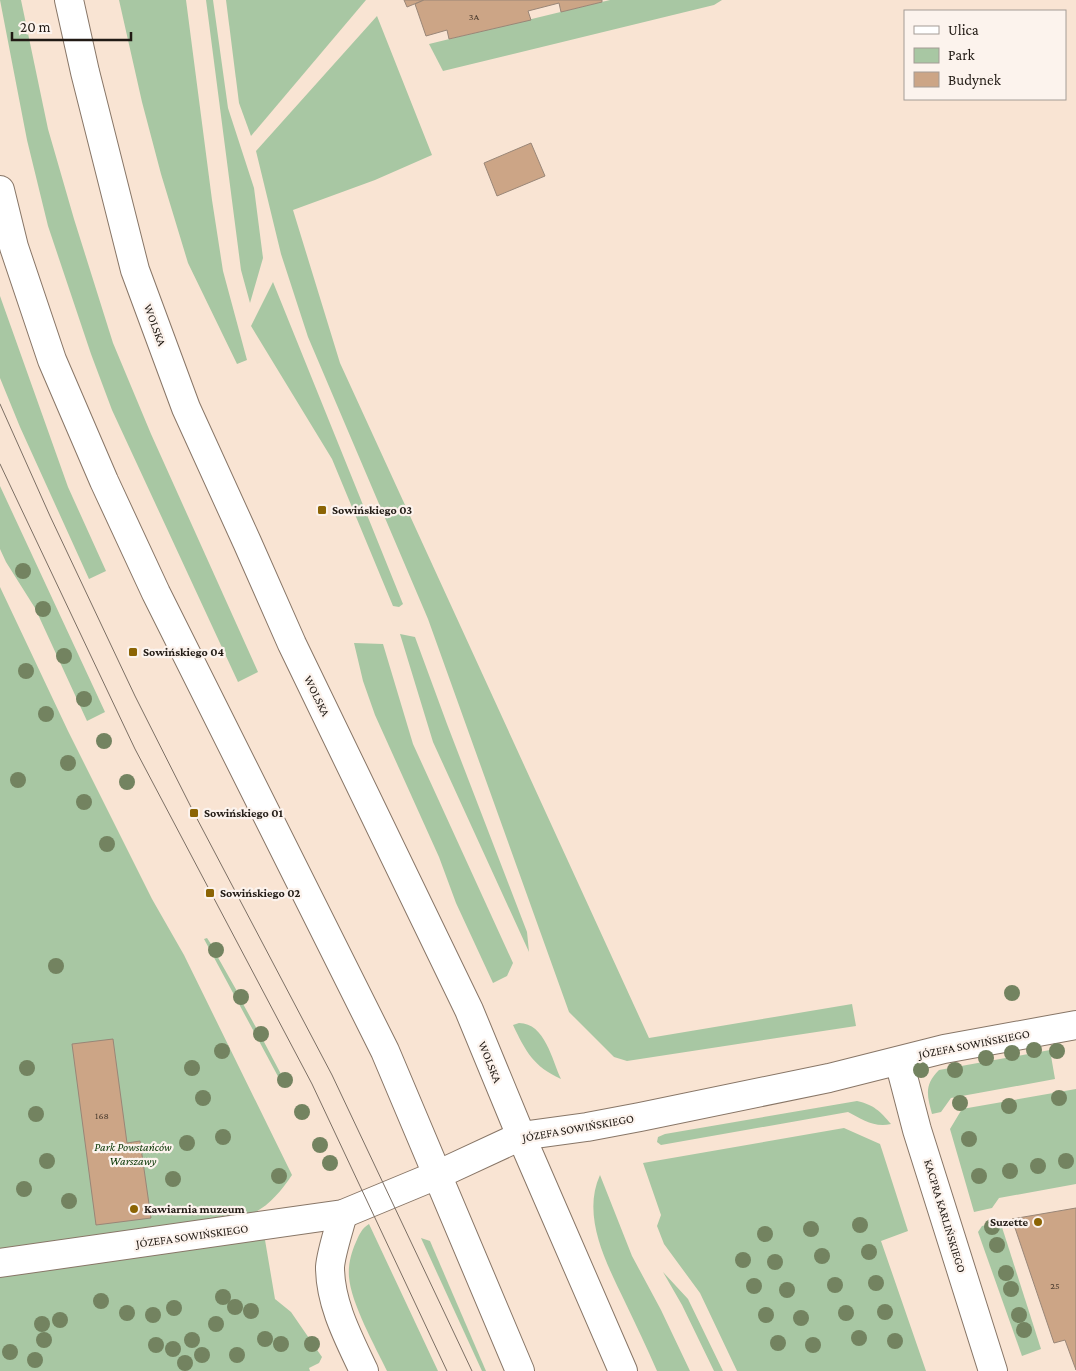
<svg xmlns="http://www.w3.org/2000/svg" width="1076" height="1371" font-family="'Crimson Pro',serif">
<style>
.green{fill:#a8c7a3}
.building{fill:#cca586;stroke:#998677}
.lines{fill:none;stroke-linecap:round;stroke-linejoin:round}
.minor-casing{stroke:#887667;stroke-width:30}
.major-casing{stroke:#887667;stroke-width:30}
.minor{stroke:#fff;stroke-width:28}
.major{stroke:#fff;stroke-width:28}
.tram{stroke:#7c6f64;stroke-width:1}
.tree{fill:#738360}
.poi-dot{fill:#8b6404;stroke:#fcf3ed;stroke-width:2}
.labels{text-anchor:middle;stroke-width:4.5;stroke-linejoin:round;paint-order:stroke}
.number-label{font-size:10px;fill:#4c3d30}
.street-label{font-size:12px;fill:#211a14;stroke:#fcf3ed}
.poi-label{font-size:12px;font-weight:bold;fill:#211a14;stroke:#fcf3ed;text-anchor:start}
.park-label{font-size:12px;font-style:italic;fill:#063401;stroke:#fcf3ed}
</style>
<rect width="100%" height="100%" fill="#f9e4d3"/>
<g class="green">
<polygon points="0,0 21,0 48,129 74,219 113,343 151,434 258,672 238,682 112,410 91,354 48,226 27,140"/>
<polygon points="119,0 186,0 212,200 223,271 247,360 237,364 188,263 161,174 142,102"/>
<polygon points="206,0 213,0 228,108 254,188 263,258 250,303 241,270"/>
<polygon points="226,0 366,0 251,136 239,103"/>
<polygon points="610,0 722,0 714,5 443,71 429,44"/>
<polygon points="377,16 432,155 375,180 293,210 340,363 649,1038 852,1004 856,1026 627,1061 614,1057 569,1012 428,619 308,337 281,254 256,151"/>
<polygon points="273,282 403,604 399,607 393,606 332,459 251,326"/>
<polygon points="0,296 68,487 106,571 89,579 20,427 0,378"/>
<polygon points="0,486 105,712 87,721 35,608 6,562 0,549"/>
<path d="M0,587l68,144 84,168 32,56 108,220c-11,16 -22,30 -40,39l13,26 10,59 16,13 31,45 -3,6 -10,5 1,3h-310z"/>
<polygon points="400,634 415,637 447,724 527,932 529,952 433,742"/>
<polygon points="354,643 383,644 413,744 513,963 507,976 493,983 456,903 439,857 375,715 363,681"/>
<polygon points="207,938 213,947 216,945 220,952 216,954 238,993 241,992 245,1000 242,1002 258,1031 262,1030 266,1038 263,1040 282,1076 285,1074 290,1082 286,1084 281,1082 204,939"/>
<path d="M519,1023c26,0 33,37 42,56 -28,-13 -35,-27 -48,-54z"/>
<path d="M1050,1050l5,29 -104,19 -10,14 -9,2c-5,-19 -8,-29 7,-44z"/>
<polygon points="1076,1089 1076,1184 999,1198 992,1208 974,1212 950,1129 962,1109"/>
<path d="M857,1101c17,4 23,10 34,23 -17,4 -29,-5 -43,-12l-187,33 -4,-3 1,-5 7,-3z"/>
<polygon points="844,1128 880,1144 882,1150 908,1231 881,1241 926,1371 737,1371 700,1293 664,1244 657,1226 661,1215 643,1163"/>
<path d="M600,1175l32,81 29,54 29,61h-33c-10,-23 -21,-46 -32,-69 -18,-38 -44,-85 -25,-127z"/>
<polygon points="1000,1221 1041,1349 1022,1356 978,1232 982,1226"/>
<path d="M369,1224l69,147h-51c-12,-25 -36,-68 -38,-94 -1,-12 2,-24 7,-35 3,-7 6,-14 13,-18z"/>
<polygon points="421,1238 430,1241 486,1371 482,1371"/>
<polygon points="663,1272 688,1299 723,1371 714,1371 682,1305"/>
</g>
<g class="building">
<polygon points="404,0 424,0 407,7"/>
<polygon points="424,0 602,0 602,2 561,12 559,3 528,11 531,20 449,39 447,30 426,36 415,4"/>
<polygon points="531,143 545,176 497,196 484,163"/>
<polygon points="113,1039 127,1143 140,1141 151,1218 96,1225 72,1044"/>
<polygon points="1076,1208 1076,1370 1065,1340 1054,1343 1012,1219"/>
</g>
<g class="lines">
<defs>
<g id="minor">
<polyline points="899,1061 917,1130 993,1371"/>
<path d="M343,1214c-4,15 -12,39 -13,53 0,37 19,72 34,104"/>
<polyline points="0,1263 343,1214 437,1175 521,1136 587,1127 640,1117 829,1078 944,1049 1076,1025"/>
</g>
<g id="major">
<polyline points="69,0 85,72 135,270 186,408 247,542 292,644 469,1010 521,1136 623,1371"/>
<polyline points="0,190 14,247 52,360 104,481 156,593 385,1051 520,1371"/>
</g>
</defs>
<use href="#minor" class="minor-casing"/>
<use href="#major" class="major-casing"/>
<use href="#minor" class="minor"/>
<use href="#major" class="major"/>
<g class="tram">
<polyline points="0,404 50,516 135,696 194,813 332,1075 472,1371"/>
<polyline points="0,464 135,749 312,1084 447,1371"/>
</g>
</g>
<g class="tree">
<circle cx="23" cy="571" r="8"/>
<circle cx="43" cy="609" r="8"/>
<circle cx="64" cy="656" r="8"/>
<circle cx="26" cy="671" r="8"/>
<circle cx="84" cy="699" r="8"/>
<circle cx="46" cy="714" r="8"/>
<circle cx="104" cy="741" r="8"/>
<circle cx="68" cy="763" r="8"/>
<circle cx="18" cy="780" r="8"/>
<circle cx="127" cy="782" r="8"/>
<circle cx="84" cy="802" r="8"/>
<circle cx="107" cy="844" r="8"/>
<circle cx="216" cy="950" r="8"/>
<circle cx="56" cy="966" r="8"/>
<circle cx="1012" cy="993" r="8"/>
<circle cx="241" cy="997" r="8"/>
<circle cx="261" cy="1034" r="8"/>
<circle cx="1034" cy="1050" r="8"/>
<circle cx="222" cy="1051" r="8"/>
<circle cx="1057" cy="1051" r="8"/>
<circle cx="1012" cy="1053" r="8"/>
<circle cx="986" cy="1058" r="8"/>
<circle cx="27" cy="1068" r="8"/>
<circle cx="192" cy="1068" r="8"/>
<circle cx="921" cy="1070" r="8"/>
<circle cx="955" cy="1070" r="8"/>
<circle cx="285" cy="1080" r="8"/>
<circle cx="203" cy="1098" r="8"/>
<circle cx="1059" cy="1098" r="8"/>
<circle cx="960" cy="1103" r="8"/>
<circle cx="1009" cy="1106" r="8"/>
<circle cx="302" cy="1112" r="8"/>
<circle cx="36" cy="1114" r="8"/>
<circle cx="223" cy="1137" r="8"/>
<circle cx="969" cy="1139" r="8"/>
<circle cx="187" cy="1143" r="8"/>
<circle cx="320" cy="1145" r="8"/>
<circle cx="47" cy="1161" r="8"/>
<circle cx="1066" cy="1161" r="8"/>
<circle cx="330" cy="1163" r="8"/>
<circle cx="1038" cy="1166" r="8"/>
<circle cx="1010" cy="1171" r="8"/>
<circle cx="279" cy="1176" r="8"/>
<circle cx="979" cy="1176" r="8"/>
<circle cx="173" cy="1179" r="8"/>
<circle cx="24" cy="1189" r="8"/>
<circle cx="69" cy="1201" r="8"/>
<circle cx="860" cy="1225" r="8"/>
<circle cx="992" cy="1227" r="8"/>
<circle cx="811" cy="1229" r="8"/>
<circle cx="765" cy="1234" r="8"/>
<circle cx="997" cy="1245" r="8"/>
<circle cx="869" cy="1252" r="8"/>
<circle cx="822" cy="1256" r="8"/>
<circle cx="743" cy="1260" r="8"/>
<circle cx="775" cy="1262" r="8"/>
<circle cx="1006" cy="1273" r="8"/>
<circle cx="876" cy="1283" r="8"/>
<circle cx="835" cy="1285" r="8"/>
<circle cx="754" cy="1286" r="8"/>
<circle cx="1011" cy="1289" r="8"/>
<circle cx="787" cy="1290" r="8"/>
<circle cx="223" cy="1297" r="8"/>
<circle cx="101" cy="1301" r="8"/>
<circle cx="235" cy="1307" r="8"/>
<circle cx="174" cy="1308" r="8"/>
<circle cx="251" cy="1311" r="8"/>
<circle cx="885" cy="1312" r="8"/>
<circle cx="127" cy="1313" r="8"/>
<circle cx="846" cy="1313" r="8"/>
<circle cx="153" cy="1315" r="8"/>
<circle cx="766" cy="1315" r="8"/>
<circle cx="1019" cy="1315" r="8"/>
<circle cx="801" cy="1318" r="8"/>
<circle cx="60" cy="1320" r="8"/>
<circle cx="42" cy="1324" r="8"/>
<circle cx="216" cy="1324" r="8"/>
<circle cx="1024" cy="1330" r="8"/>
<circle cx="859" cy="1338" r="8"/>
<circle cx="265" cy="1339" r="8"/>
<circle cx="44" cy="1340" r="8"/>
<circle cx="192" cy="1340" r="8"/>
<circle cx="895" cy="1341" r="8"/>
<circle cx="778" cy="1343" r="8"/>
<circle cx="281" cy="1344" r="8"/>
<circle cx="312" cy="1344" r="8"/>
<circle cx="156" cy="1345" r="8"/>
<circle cx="813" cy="1345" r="8"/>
<circle cx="173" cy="1349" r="8"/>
<circle cx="10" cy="1352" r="8"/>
<circle cx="202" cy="1355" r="8"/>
<circle cx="237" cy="1355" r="8"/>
<circle cx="35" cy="1360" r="8"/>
<circle cx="185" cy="1363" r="8"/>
</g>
<g class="poi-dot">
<rect x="317" y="505" width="10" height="10" rx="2.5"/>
<rect x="128" y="647" width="10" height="10" rx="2.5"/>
<rect x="189" y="808" width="10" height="10" rx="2.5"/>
<rect x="205" y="888" width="10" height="10" rx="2.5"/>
<circle cx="134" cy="1209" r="5"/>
<circle cx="1038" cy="1222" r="5"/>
</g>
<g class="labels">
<g class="number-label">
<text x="474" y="20">3A</text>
<text x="102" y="1119">168</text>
<text x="1055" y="1289">25</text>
</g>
<g class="street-label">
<text transform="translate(155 325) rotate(70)" y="4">WOLSKA</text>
<text transform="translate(317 696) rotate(64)" y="4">WOLSKA</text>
<text transform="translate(974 1044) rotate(-11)" y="4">JÓZEFA SOWIŃSKIEGO</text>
<text transform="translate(490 1062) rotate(68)" y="4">WOLSKA</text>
<text transform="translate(578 1128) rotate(-10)" y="4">JÓZEFA SOWIŃSKIEGO</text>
<text transform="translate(945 1216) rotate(73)" y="4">KACPRA KARLIŃSKIEGO</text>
<text transform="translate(192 1236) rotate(-8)" y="4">JÓZEFA SOWIŃSKIEGO</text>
</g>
<g class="poi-label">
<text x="332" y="514">Sowińskiego 03</text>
<text x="143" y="656">Sowińskiego 04</text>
<text x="204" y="817">Sowińskiego 01</text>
<text x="220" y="897">Sowińskiego 02</text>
<text x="144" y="1213">Kawiarnia muzeum</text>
<text x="1028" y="1226" text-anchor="end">Suzette</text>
</g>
<g class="park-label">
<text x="133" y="1151">Park Powstańców<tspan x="133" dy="14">Warszawy</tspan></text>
</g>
</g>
<rect x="904" y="10" width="162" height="90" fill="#fcf3ed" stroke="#a49c96"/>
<rect x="914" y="26" width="25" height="8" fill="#ffffff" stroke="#a49c96"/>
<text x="948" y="35" font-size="15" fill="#211a14">Ulica</text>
<rect x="914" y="48" width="25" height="15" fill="#a8c7a3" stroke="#a49c96"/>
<text x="948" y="60" font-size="15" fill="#211a14">Park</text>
<rect x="914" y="72" width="25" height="15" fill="#cca586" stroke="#a49c96"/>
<text x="948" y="85" font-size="15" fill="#211a14">Budynek</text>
<path d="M12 32v8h119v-8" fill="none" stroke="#211a14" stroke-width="2.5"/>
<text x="20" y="32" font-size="15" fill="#211a14" stroke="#fcf3ed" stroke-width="4" paint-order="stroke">20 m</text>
</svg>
